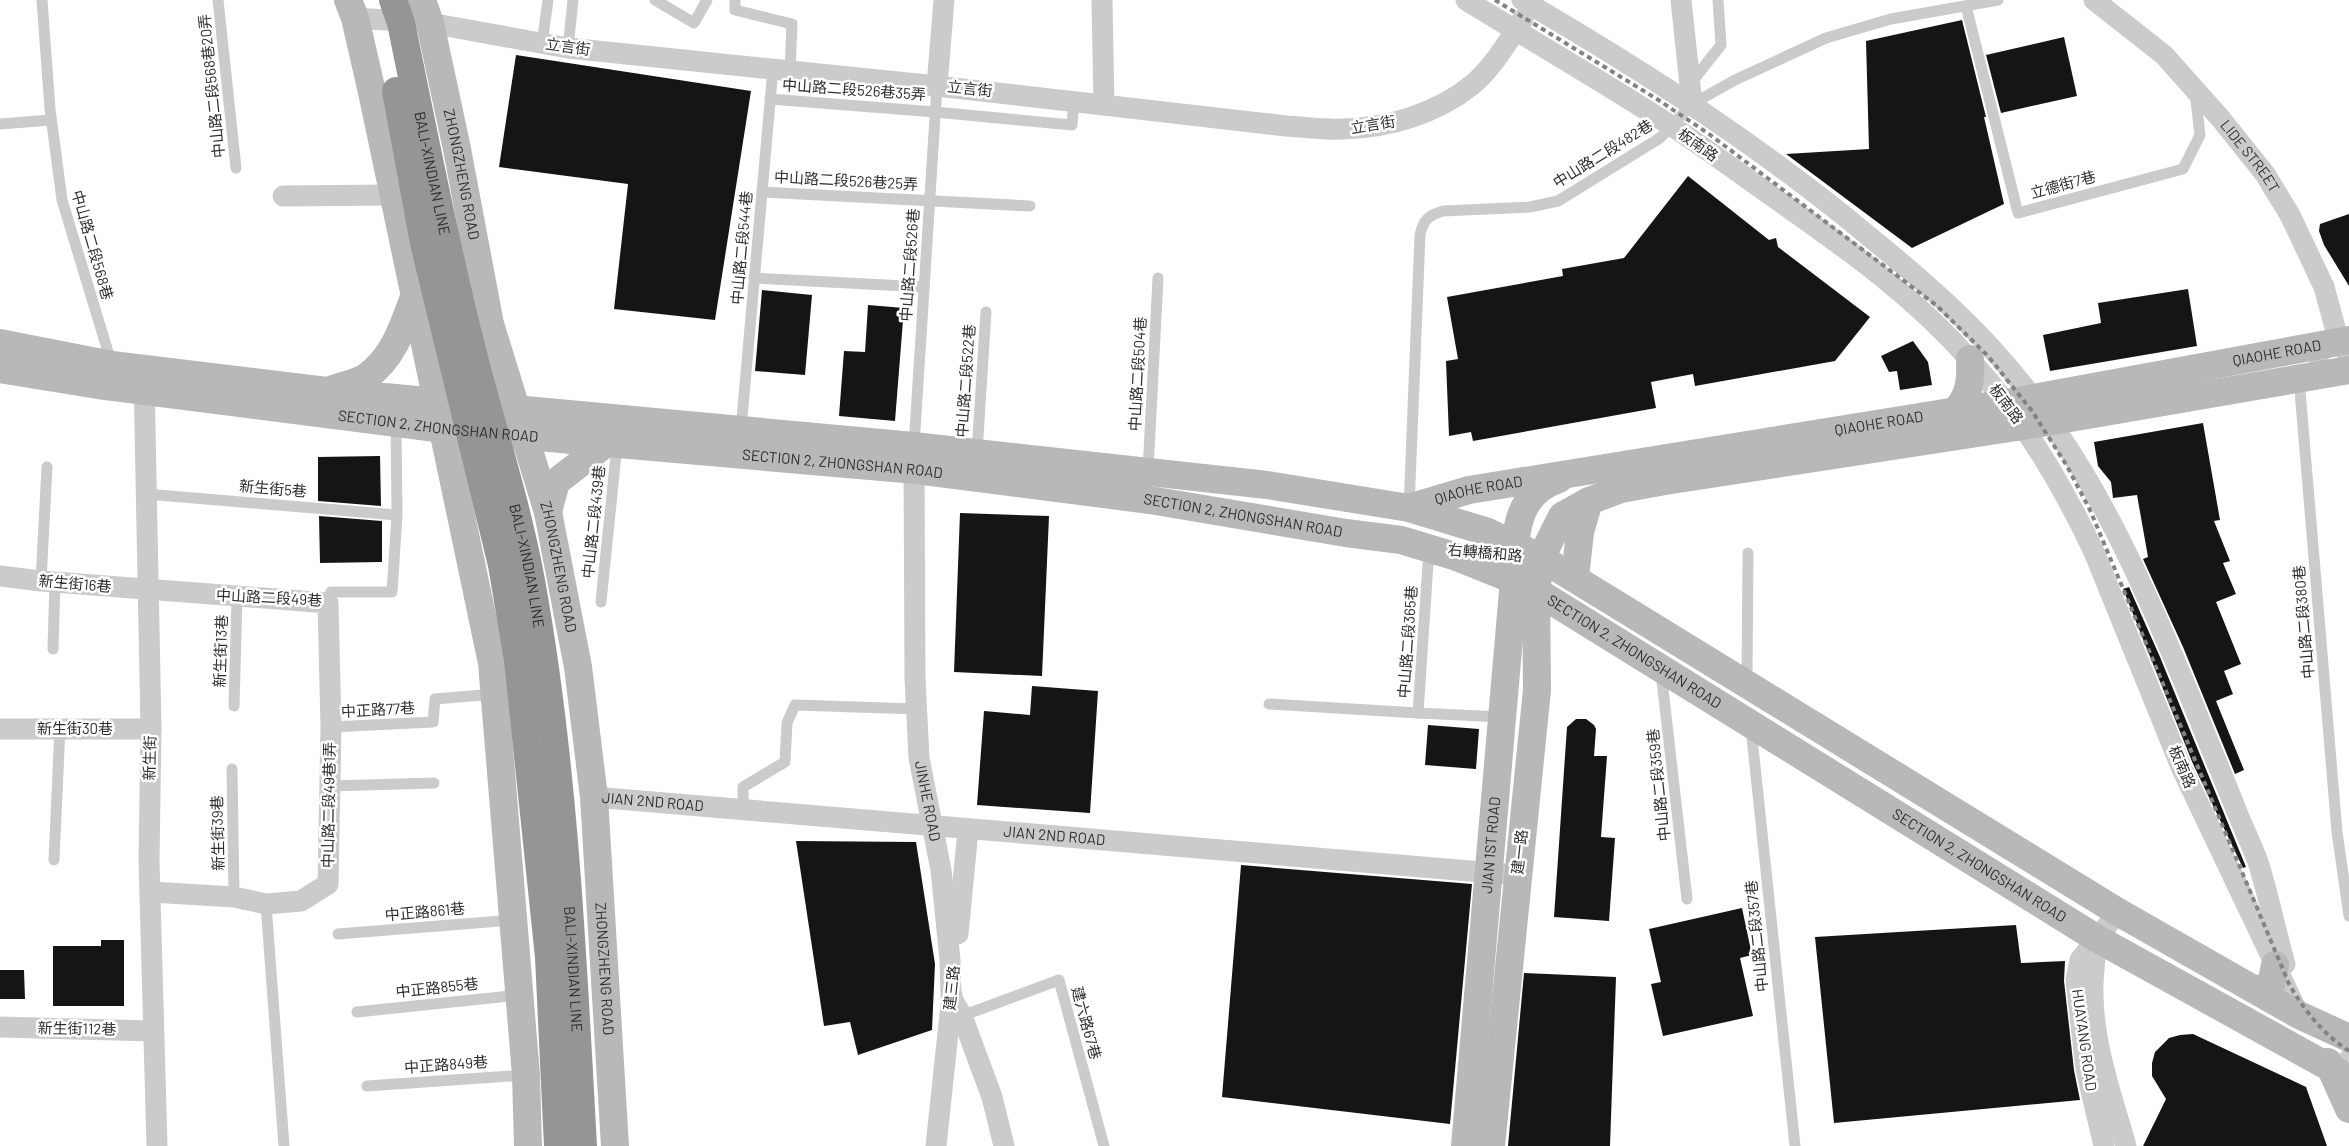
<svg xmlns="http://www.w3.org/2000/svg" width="2349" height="1146" font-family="Barlow,'Noto Sans TC',sans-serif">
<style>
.building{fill:#151515}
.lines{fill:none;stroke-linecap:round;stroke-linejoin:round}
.lane{stroke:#cbcbcb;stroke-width:11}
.street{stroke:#cbcbcb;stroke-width:21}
.secondary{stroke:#b8b8b8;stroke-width:28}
.rail{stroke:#838383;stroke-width:4;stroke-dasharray:5 4;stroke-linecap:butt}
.highway-bridge{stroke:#959595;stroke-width:28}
.labels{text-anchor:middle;stroke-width:5;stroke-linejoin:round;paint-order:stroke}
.street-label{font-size:15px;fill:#2e2e2e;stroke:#fff}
</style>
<rect width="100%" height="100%" fill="#fff"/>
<g class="building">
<polygon points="1962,20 1986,117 1984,117 2004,204 1912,248 1786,154 1869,149 1866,41"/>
<polygon points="2064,37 2077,96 2001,113 1986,55"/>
<polygon points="516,55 751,91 715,320 614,309 628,184 499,167"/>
<polygon points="1688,176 1769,240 1776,238 1778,247 1870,317 1835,361 1695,386 1693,374 1651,382 1656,408 1473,441 1471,432 1449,436 1446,361 1458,359 1447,297 1563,276 1562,269 1624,258"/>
<polygon points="2349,214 2349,286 2324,245 2319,231 2320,224"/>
<polygon points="2188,289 2197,346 2050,371 2043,335 2101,323 2098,303"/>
<polygon points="762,290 812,295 805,375 755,371"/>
<polygon points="868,305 904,308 895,421 839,416 844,351 865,352"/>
<polygon points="1913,341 1928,362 1932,385 1900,390 1897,371 1889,372 1881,356"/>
<polygon points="2203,423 2220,520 2214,521 2230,561 2223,563 2236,594 2216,602 2241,664 2224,671 2233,694 2216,701 2244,770 2235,774 2183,647 2143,559 2148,557 2137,495 2113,498 2111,482 2098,466 2094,442"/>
<polygon points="380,456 381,506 318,501 318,457"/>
<polygon points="960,513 1049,516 1042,676 954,672"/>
<polygon points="319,516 382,521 382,562 320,563"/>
<polygon points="2129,587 2160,657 2246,867 2243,868 2193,764 2123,589"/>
<polygon points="1032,686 1098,691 1090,813 977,805 984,711 1030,715"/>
<polygon points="1576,719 1586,719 1594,725 1596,729 1594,756 1607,756 1601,837 1615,838 1609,921 1554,917 1567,727"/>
<polygon points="1428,725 1479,729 1476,769 1425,765"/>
<polygon points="796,841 916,842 935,964 932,1030 858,1055 850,1022 824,1026"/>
<polygon points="1241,865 1472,884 1450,1124 1222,1097"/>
<polygon points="1742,908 1752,955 1740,958 1753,1016 1663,1036 1651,984 1661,982 1649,929"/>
<polygon points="2016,925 2021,963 2065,961 2064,981 2074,1070 2080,1100 1834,1123 1815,937"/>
<polygon points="101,940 124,940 124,1006 53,1006 53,946 101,946"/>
<polygon points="0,970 24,970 25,999 0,999"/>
<polygon points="1524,973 1616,977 1610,1146 1508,1146"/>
<polygon points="2193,1034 2306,1087 2327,1146 2143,1146 2166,1099 2152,1076 2152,1063 2155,1052 2169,1038 2180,1035"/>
</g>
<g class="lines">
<g class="lane">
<polyline points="42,0 50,109 62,200 112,365"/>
<polyline points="218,0 236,168"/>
<polyline points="655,0 694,23 707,0"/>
<polyline points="735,0 735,10 792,24 790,72"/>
<polyline points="1966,6 2018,213 2183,169 2200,135 2195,92"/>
<polyline points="542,44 548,0"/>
<polyline points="568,48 573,0"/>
<polyline points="1691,83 1721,45 1718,0"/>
<polyline points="770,99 935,112 1072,125 1074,101"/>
<polyline points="0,124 51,120"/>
<polyline points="762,192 1030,206"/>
<polyline points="754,278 924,287"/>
<polyline points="2330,350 2299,379 2337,832 2349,916"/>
<polyline points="741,429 773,69"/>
<polyline points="914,446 937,86"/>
<polyline points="977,452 986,312"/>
<polyline points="1148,471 1158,278"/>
<polyline points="146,494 397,515"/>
<path d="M1409,508l11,-273c3,-15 9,-20 23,-24l87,-4 28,-6 102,-63 32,-34 43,-24 91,-42 65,-19 107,-19"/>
<polyline points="1429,549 1418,713 1502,717"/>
<polyline points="41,581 47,467"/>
<polyline points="601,602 617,445"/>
<polyline points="328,603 331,592 392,592 397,515 396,423"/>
<polyline points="53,649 55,582"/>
<polyline points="1661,672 1687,899"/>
<polyline points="1747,682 1748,553"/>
<polyline points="1269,704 1418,713"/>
<polyline points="234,706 237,597"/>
<polyline points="331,727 433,722 435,699 495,694"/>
<polyline points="1751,728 1795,1146"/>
<polyline points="232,769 234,897"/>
<polyline points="331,786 434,783"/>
<polyline points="743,809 743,787 785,762 787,723 795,705 917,709"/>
<polyline points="54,860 60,728"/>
<polyline points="266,904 284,1146"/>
<polyline points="338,934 513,920"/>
<polyline points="357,1012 519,995"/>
<polyline points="962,1016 1059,980 1104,1146"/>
<polyline points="2333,1069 2349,1052"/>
<polyline points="367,1086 526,1075"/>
</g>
<g class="street">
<polyline points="1102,0 1104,105"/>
<path d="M1466,0c68,42 137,82 204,125 37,24 73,51 109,76 71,50 135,95 193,161 51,56 90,122 122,190l88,217 117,246"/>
<path d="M1522,0c122,71 240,147 349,238 43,35 85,71 122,112 93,102 146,223 198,349 15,38 31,75 46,113 7,18 16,35 22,53 10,33 17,67 26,99"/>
<polyline points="1681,0 1692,104"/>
<path id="s1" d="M2094,0l70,55 57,64 44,55 25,41 34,72 15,55 10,13"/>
<path d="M355,18l75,5 138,25 369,38 349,40c19,1 38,4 57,3 45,-1 93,-15 129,-44 21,-17 36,-44 51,-66"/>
<polyline points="937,86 944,0"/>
<polyline points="283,196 394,195"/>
<polyline points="144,377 151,729 149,860 157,1146"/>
<path id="s2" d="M914,456l1,222 4,80 22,112 9,90 1,37 11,19 30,81 12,49"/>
<polyline points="0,576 41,581 328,603 331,727 328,884 301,901 266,904 234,897 151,892"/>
<polyline points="0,729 151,729"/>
<path id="s3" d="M594,797l923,78"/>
<polyline points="958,934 968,830"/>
<path d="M2096,938c0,19 -4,39 -3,58 1,52 19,100 33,150"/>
<polyline points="0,1027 153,1031"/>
<polyline points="936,1146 952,995"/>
<polyline points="2104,1146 2086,1069 2076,980 2080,960 2118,912"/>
</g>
<g class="secondary">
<polyline points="348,0 355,18 372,92 492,663 526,1075 528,1146"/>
<path id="s4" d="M422,0l8,23 27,126 33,175 58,188 30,155 16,130 21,349"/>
<polyline points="0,343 112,365 352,394 914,446 1267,485 1409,508 1488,532 1541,558 2118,912 2299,1015 2349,1038"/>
<path id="s5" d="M0,369l98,16 346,44 472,41 234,30 196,33 55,7 53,16 60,24 22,11 560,347 253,140"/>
<path d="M333,389c10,-4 25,-6 33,-12 28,-19 38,-53 49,-83"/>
<path d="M1955,411c15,-15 16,-32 15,-52"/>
<path id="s6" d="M1409,508l60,-18 537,-87 343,-63"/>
<polyline points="548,512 556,482 605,444"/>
<polyline points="1575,578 1580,532 1589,501"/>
<polyline points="2254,989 2266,988 2271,985 2275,965"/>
<polyline points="2328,1062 2349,1109"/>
<path id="s7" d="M1465,1146l49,-566c1,-40 -1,-87 45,-101"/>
<polyline points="1491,1146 1537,690 1536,591 1541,558 1562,516 1589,501 1621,489 1665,481 2023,426 2349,370"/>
</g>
<path class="rail" d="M1495,0l162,99 52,35 227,171 52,51 44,55 35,55 23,44 199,474c15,26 34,50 60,67"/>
<g class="highway-bridge">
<path id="s8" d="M393,0l8,23c22,106 42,213 69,319 21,85 50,169 64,256 31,179 39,367 49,548"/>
<polyline points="396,91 424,243 502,565 518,660 549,957 558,1146"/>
</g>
</g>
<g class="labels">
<g class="street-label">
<text transform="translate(568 47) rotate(8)" y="5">立言街</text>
<text transform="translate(212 86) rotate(-96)" y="5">中山路二段568巷20弄</text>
<text transform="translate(970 89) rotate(6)" y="5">立言街</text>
<text transform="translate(854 90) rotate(4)" y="5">中山路二段526巷35弄</text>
<text transform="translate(1373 125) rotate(-9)" y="5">立言街</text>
<text transform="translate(1698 145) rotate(35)" y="5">板南路</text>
<text transform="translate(1603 154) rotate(-32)" y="5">中山路二段482巷</text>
<text dy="5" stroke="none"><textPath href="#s1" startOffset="222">LIDE STREET</textPath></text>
<text dy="5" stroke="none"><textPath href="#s8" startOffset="178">BALI-XINDIAN LINE</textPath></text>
<text dy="5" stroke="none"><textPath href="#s4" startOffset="179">ZHONGZHENG ROAD</textPath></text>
<text transform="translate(846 181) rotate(3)" y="5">中山路二段526巷25弄</text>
<text transform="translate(2063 185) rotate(-15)" y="5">立德街7巷</text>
<text transform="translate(92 245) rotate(74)" y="5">中山路二段568巷</text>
<text transform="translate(742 248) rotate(-85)" y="5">中山路二段544巷</text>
<text transform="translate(910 265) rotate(-86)" y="5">中山路二段526巷</text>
<text dy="5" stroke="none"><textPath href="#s6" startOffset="882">QIAOHE ROAD</textPath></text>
<text transform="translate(1138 374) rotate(-87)" y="5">中山路二段504巷</text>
<text transform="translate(966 381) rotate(-86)" y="5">中山路二段522巷</text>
<text transform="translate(2006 404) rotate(53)" y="5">板南路</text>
<text dy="5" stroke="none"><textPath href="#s6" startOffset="478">QIAOHE ROAD</textPath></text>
<text dy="5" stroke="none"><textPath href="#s5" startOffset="442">SECTION 2, ZHONGSHAN ROAD</textPath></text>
<text dy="5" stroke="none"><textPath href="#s5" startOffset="848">SECTION 2, ZHONGSHAN ROAD</textPath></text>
<text transform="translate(273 489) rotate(5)" y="5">新生街5巷</text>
<text dy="5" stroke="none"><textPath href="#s6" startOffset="72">QIAOHE ROAD</textPath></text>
<text dy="5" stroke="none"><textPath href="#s5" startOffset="1252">SECTION 2, ZHONGSHAN ROAD</textPath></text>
<text transform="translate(594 522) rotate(-84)" y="5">中山路二段439巷</text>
<text transform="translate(1485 553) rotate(5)" y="5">右轉橋和路</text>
<text dy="5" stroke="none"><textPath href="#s8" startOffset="582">BALI-XINDIAN LINE</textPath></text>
<text dy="5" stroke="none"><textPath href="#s4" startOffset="584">ZHONGZHENG ROAD</textPath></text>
<text transform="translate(75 584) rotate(5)" y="5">新生街16巷</text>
<text transform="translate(269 598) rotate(3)" y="5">中山路二段49巷</text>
<text transform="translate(2304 622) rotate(-95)" y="5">中山路二段380巷</text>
<text transform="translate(1408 642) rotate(-86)" y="5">中山路二段365巷</text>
<text transform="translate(221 651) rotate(-88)" y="5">新生街13巷</text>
<text dy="5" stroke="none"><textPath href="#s5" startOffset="1672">SECTION 2, ZHONGSHAN ROAD</textPath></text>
<text transform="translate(378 710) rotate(-3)" y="5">中正路77巷</text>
<text x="75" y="734">新生街30巷</text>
<text transform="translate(150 758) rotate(-89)" y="5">新生街</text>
<text transform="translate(2182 767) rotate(67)" y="5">板南路</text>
<text transform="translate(1659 785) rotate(-96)" y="5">中山路二段359巷</text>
<text dy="5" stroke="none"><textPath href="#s2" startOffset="346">JINHE ROAD</textPath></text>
<text dy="5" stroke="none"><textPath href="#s3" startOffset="59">JIAN 2ND ROAD</textPath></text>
<text transform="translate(329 805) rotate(-89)" y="5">中山路二段49巷1弄</text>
<text transform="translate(218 833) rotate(-91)" y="5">新生街39巷</text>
<text dy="5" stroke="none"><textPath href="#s3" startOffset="462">JIAN 2ND ROAD</textPath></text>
<text dy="5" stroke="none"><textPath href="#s7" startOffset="302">JIAN 1ST ROAD</textPath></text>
<text transform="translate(1520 852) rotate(-84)" y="5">建一路</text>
<text dy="5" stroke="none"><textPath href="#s5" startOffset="2078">SECTION 2, ZHONGSHAN ROAD</textPath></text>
<text transform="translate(425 912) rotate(-5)" y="5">中正路861巷</text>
<text transform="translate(1757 936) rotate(-96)" y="5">中山路二段357巷</text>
<text dy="5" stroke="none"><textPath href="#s4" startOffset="989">ZHONGZHENG ROAD</textPath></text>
<text dy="5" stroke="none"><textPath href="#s8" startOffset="988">BALI-XINDIAN LINE</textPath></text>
<text transform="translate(437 988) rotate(-6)" y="5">中正路855巷</text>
<text transform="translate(952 988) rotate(-84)" y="5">建三路</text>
<text transform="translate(1086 1023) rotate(75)" y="5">建六路67巷</text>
<text transform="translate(77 1029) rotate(1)" y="5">新生街112巷</text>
<text transform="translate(2084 1040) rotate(82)" y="5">HUAYANG ROAD</text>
<text transform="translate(446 1065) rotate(-4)" y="5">中正路849巷</text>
</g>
</g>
</svg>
